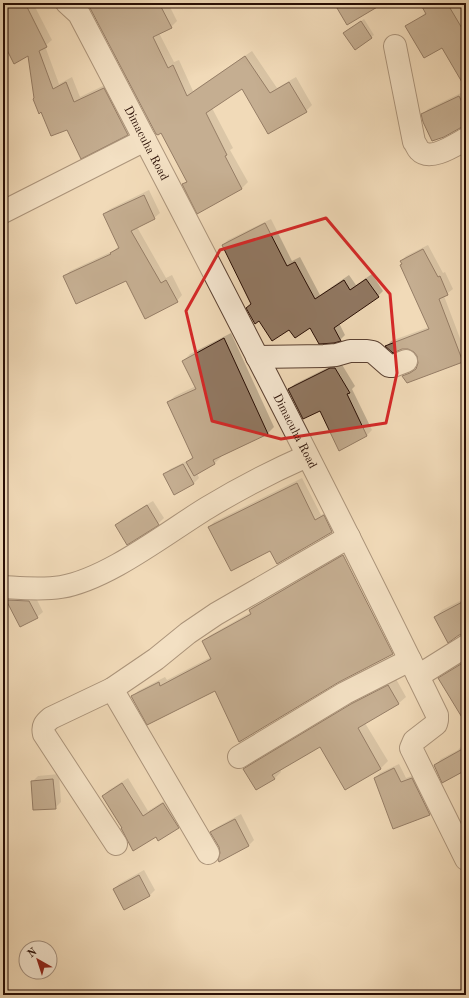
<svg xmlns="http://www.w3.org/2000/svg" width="469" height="998" font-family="'Old Standard TT',serif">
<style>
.shadow{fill:#0003}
.building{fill:#917862;stroke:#280d04}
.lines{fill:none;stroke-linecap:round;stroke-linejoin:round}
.minor-casing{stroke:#5a4031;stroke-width:24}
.minor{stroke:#f6e7d1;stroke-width:22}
.marked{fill:none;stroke:#d62828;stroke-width:3;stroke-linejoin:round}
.labels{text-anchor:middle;stroke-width:3;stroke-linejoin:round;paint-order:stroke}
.street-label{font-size:12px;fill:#280d04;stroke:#f6e7d1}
</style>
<rect width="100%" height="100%" fill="#f1dab8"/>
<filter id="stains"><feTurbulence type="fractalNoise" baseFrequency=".005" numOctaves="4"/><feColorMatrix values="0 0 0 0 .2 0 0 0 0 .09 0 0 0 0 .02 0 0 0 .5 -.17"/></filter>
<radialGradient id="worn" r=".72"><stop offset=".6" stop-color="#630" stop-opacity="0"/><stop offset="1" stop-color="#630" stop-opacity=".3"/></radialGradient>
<g class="shadow">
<polygon points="3,3 33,3 52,40 45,46 59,84 72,77 80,97 109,83 133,128 128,134 81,157 68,129 35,98 29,55 3,40"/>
<polygon points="86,3 168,3 177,21 171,27 159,33 174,62 179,60 193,91 252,51 277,88 296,77 312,105 306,111 242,87 212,108 233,148 230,150 248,182 242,188 198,212 184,185 187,181 162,132 91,8"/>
<polygon points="421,3 458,3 466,17 466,76 442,46 417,20 426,12"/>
<polygon points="364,19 374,35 371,37 347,31"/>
<polygon points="465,91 466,94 466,126 422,115 428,109"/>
<polygon points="149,190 160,213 154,218 137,227 166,278 172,275 182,295 177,301 126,280 65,276 70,271 113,251 119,246 104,214 110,209"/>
<polygon points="271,219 292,261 300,257 320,295 349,275 356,285 372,274 383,291 378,296 339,323 345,335 340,340 334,342 310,326 290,328 252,303 223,245 228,240"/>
<polygon points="428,245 443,273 445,272 453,289 444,296 466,354 466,357 462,361 404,376 408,371 417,368 419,363 418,356 415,351 409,348 387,346 391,341 429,327 401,261 406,256"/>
<polygon points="231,333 274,427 268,433 221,455 221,457 215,463 197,473 199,478 194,483 175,493 164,475 170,469 189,460 193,456 168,402 175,396 196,386 183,361 190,354"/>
<polygon points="337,363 341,363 355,386 352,389 372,430 367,435 340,449 320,410 289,389 295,384"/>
<polygon points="302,478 321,515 330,510 337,526 332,531 277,563 270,549 209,527 214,522"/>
<polygon points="153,501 164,518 158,524 117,525 122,519"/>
<polygon points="349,550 399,648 394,653 343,553"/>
<polygon points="341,554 391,653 394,653 393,654 215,690 132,697 138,691 165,677 167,680 211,657 203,642 209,636 251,612 250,610 256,604"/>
<polygon points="13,595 35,596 43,612 37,617 21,626 8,600"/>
<polygon points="466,598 466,633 435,617 442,610"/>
<polygon points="466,659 466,722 440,678 446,672"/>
<polygon points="396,679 406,697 399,703 365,723 388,761 381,768 345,789 320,746 280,769 281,772 274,779 244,769 251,762 359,697"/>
<polygon points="466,741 466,768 435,765 441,759 458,750"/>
<polygon points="399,764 406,778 417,774 434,809 430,814 394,828 375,778 380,773"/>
<polygon points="59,774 61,802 55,808 32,782 38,776"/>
<polygon points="128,778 148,811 169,798 183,821 178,827 156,836 123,828 103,796 109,790"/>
<polygon points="241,814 254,840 249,845 221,853 220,847 211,832 217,827"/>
<polygon points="144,870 155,890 149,896 114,889 119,884"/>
</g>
<g class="building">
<polygon points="3,3 25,3 47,47 39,51 53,89 66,82 74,102 104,88 128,135 81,159 67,130 51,136 41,112 39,114 33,99 34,98 28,56 14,64 3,42"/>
<polygon points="86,3 159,3 172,28 153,37 168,68 173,65 187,96 245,56 270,93 289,82 307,112 268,134 242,89 206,113 227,155 225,156 242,189 197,214 182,184 187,182 161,133 158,135 156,134 90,8"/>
<polygon points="334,3 384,3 347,25"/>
<polygon points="420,3 447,3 466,35 466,89 442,48 424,58 405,26 426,14"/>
<polygon points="361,21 372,38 355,50 343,33"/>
<polygon points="459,96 466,110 466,127 460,128 444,137 432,141 423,122 421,114"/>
<polygon points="144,195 155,219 131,231 161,283 166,280 178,302 145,319 126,281 76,304 63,276 111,254 110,253 119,248 103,214"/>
<polygon points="265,223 287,266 295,262 315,299 344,280 350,290 366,279 379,297 334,328 341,341 334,343 319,344 310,328 295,338 289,330 272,341 259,321 255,324 246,308 251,304 222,245"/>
<polygon points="423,249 438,277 440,276 448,295 439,299 463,362 407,383 402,376 410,373 416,369 418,363 417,356 414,352 408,349 402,349 393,353 385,346 429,329 400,265 402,264 400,261"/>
<polygon points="224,338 268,434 213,460 215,464 194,476 186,462 193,458 167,402 196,389 182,361"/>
<polygon points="330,368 335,368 350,393 347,394 367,436 339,451 320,411 303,419 288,389"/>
<polygon points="183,464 194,484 174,495 163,474"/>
<polygon points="297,483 315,520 324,515 332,532 277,564 270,551 231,571 208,527"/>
<polygon points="147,505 159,525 127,545 115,525"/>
<polygon points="343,555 393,654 339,682 239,742 215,691 147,725 131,696 159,682 160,686 211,659 202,641 251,614 249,610"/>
<polygon points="6,600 29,601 38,618 20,627"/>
<polygon points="466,600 466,634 459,635 448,643 434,617"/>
<polygon points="466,661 466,724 438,678"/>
<polygon points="388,685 399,704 358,728 381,769 345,790 320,747 272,775 275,779 256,790 243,769 351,704"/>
<polygon points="466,747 466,770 442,783 434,765"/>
<polygon points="394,768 401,782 412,778 430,815 393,829 374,778"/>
<polygon points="53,779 56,809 33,810 31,781"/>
<polygon points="122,783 143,816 163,803 179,828 158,841 156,837 133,851 121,828 122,828 102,796"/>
<polygon points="235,819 249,846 219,862 218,860 220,853 219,847 210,832"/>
<polygon points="139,875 150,896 124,910 113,889"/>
</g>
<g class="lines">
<defs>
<g id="minor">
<path id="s1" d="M67,3l12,11c122,232 243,465 358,701v5l-1,4 -22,17 -3,7 55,111"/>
<path d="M395,46l19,96c2,2 3,6 5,8 11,12 36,-5 47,-11"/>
<polyline points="3,212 145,140"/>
<polyline points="257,357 324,356 336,355 350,351 367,351 373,352 389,366 393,366 406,361"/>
<path d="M3,587c19,1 39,3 58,0 47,-8 105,-54 146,-79 33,-20 66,-37 100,-52"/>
<polyline points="418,676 466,646"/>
<polyline points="112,689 208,853"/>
<polyline points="239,757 345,693 410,660"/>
<path d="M116,844l-72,-110c-2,-8 1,-11 7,-16l61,-29 44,-30 32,-26 28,-19 133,-77"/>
</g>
</defs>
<use href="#minor" class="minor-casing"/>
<use href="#minor" class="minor"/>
</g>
<path d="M0 0H469V998H0ZM326,218l64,76 7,79 -11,50 -105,16 -69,-18 -26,-110 34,-61z" fill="#f1dab8" fill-opacity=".55" fill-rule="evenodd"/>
<path class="marked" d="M326,218l64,76 7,79 -11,50 -105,16 -69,-18 -26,-110 34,-61z"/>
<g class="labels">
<g class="street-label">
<text dy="4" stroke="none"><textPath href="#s1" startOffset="162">Dimacuha Road</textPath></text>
<text dy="4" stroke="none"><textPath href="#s1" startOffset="486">Dimacuha Road</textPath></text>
</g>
</g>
<rect width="469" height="998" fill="none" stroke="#f1dab8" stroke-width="16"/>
<rect x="4" y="4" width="461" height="990" fill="none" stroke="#280d04" stroke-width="2"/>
<rect x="8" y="8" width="453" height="982" fill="none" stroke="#280d04"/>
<g transform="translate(38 960) rotate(321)"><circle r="19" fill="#f6e7d1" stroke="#a4907f"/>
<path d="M0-3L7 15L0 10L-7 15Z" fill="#8f2418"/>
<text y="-6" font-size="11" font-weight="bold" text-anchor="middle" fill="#280d04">N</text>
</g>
<rect width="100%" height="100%" filter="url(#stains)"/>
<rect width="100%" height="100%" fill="url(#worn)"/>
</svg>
